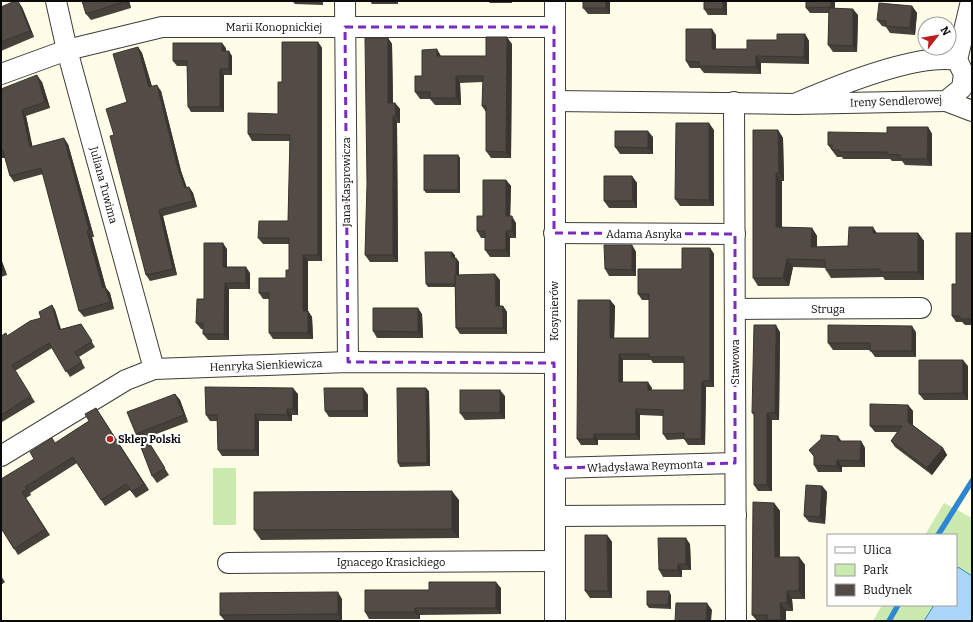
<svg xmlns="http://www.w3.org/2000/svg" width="973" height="622" font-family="Bitter,serif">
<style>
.green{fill:#cbeab0}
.water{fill:#a9d6f9;stroke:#2d87d3}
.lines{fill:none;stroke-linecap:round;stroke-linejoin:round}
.stream{stroke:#2d87d3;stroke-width:5.5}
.minor-casing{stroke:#3d3d3d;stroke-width:22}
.minor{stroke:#fff;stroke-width:20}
.wall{fill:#47413c;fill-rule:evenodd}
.shaded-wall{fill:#3a3531}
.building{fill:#534c46;stroke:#3a3531;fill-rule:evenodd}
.marked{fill:none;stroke:#7b2cbf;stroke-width:3;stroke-dasharray:8 5;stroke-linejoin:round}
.poi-dot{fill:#be1f1d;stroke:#fff;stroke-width:1.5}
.labels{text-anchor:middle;stroke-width:4;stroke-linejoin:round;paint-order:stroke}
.street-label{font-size:11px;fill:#0a0a0a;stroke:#fff}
.poi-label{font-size:11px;font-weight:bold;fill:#0a0a0a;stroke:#fff;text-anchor:start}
</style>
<rect width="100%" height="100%" fill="#fffce7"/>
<g class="green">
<rect x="213" y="468" width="23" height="57"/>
<polygon points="944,503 972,518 972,621 873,621 882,605 956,605 956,535 925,535"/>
</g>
<polygon class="water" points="958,567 972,576 972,621 924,621 934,605 956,605 956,570"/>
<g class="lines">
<g class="stream">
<polyline points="938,535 972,481"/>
<polyline points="889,621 898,605"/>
</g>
<defs>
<g id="minor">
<polyline points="56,1 67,50 154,369"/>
<polyline points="345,1 348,362"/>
<polyline points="555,1 555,621"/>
<polyline points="957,60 971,1"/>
<polyline points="1,74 67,50 162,27 554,27"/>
<path d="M555,101l240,3 151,-3 16,-13 2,-14 -7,-14c-41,-7 -123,27 -162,44"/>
<polyline points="946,101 972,111"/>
<polyline points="734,102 736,621"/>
<polyline points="554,233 735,234"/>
<polyline points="735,309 921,308"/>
<polyline points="1,456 126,380 154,369 348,362 554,363"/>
<polyline points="555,468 735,463"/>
<polyline points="555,516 736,515"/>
<polyline points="228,563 555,561"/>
</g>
</defs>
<use href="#minor" class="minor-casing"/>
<use href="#minor" class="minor"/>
</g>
<g class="wall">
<polygon points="82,1 129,1 131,8 91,20 86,14"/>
<polygon points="292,1 323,1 323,5 295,4"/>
<polygon points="370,1 398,1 398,4 372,4"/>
<polygon points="488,1 512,1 512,3 490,3"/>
<polygon points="583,1 610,1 610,14 588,14 583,8"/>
<polygon points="727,1 727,15 708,15 704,9"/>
<polygon points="806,1 835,8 858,15 857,52 833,52 828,45 829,13 810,13 806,8"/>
<polygon points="912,6 917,13 915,35 890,33 886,27 882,26 877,20"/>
<polygon points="1,7 22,7 34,37 1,51"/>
<polygon points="805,34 809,41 809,64 761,63 761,74 704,73 700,68 690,68 686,61 716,35 716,49 747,49 777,40"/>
<polygon points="388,38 392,44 393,103 395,103 400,109 400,123 397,123 398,262 370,262 365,255"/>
<polygon points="318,42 322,48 322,261 308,261 308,311 312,317 313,339 273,339 269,333 269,299 263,299 259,293 286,278 289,270 289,244 263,244 258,238 288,221 290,141 252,141 248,134 278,114 282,82"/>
<polygon points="512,44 511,158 491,158 486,151 486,112 482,106 483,82 460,83 461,105 435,105 430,99 420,99 415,92 422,76 441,56 486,56"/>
<polygon points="138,47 142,53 152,87 161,91 181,171 187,188 189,187 193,193 197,207 163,216 177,275 150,281 146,275 114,135 127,102"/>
<polygon points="226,48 226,51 232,56 232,75 224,75 224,112 191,112 188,107 187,66 177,66 173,61"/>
<polygon points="42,82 50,108 26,116 32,146 68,144 94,237 92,237 106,288 110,293 114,309 84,317 79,311 43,174 14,182 10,176 5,158 1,158 1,89"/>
<polygon points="928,127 932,134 932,166 905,165 902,161 892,161 890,159 843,159 842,157 837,157 828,145 887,133"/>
<polygon points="714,130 714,206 680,206 675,199"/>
<polygon points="778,130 783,138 784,181 782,181 782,227 812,228 817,236 817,247 848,246 877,233 918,233 924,241 924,280 885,280 883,277 831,278 826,270 826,268 793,267 789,286 758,286 753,278"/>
<polygon points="653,137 653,154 620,154 615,147"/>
<polygon points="458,155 460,158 460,193 426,193 424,190"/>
<polygon points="632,176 637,183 637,208 609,208 604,201"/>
<polygon points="506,180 511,186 510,216 516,223 516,238 510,238 510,257 490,257 485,250 485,238 481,238 477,231 483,216"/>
<polygon points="972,233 972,325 965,325 962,322 956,322 952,316"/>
<polygon points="632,245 636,252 636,276 609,276 605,269"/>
<path d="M710,248l4,6v133h-8l-1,58h-17l-4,-6 -17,1 -4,-6v-18l-23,-1v25h-42v5h-17l-4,-6 33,-139 5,6 -1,32h35v-38h-7l-4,-6 44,-25zM623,360h28l2,3h31v27h-32v-2l-29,-6z"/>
<polygon points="227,249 227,267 250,273 250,289 229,289 229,340 208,340 203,334 203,329 201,329 196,323 204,299"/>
<polygon points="455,255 455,258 456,258 459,262 459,275 500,280 500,306 503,306 507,312 507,334 460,334 456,328 455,287 428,287 426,284"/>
<polygon points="1,259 7,275 1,277"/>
<polygon points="52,305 55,310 61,329 81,324 95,347 79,357 85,368 70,377 52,348 15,371 35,402 2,422 1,421 1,336 7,336 41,318"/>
<polygon points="422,314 423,338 377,338 373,331"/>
<polygon points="780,332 779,420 772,420 772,491 758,491 754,485 754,415 752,413"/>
<polygon points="916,332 916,357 875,357 870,350 833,350 828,343"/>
<polygon points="968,366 968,400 924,400 919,394"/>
<polygon points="363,388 368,395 368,417 329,417 325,411"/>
<polygon points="429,391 430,466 400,467 398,463"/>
<polygon points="175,394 180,400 188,422 146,438 169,475 157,483 152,476 137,436 136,434"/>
<polygon points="298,394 298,415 292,415 292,421 259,421 259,456 222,456 218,450 217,421 210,421 206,415"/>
<polygon points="505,396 505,419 465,420 460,413"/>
<polygon points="908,405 913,411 913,425 943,448 947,455 932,475 895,447 891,441 897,432 875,432 870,426"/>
<polygon points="96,408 149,490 136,498 130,490 105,506 77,463 30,493 31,495 26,498 50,535 18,555 1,528 34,459 55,443 89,421"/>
<polygon points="842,441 861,441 865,448 865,467 842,467 842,472 818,472 814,465 814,457 809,450"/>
<polygon points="822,486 827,492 825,524 809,522 804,516"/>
<polygon points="459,500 459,538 261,540 254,530"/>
<polygon points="774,503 780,511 780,557 799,557 805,565 805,599 792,599 793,611 786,611 786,621 757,621 752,615"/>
<polygon points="607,535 612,542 612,598 590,598 585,591"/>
<polygon points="690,544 691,570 682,570 682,577 663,577 659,570"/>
<polygon points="1,576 5,582 1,585"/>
<polygon points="501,588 501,614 420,615 420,619 369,619 365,612 429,590"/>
<polygon points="671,595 671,609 649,608 647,605"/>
<polygon points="342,599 342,621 225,621 220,615"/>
</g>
<g class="shaded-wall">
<polygon points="18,1 22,7 34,37 30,31"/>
<polygon points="126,1 129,1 131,8"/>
<polygon points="606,1 610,1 610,14 606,8"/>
<polygon points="723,1 727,1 727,15 723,9"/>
<polygon points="831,1 835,1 835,13 831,7"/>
<polygon points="912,6 917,13 915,35 910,28"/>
<polygon points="853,9 858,15 857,52 853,46"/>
<polygon points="712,29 716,35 716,55 712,49"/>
<polygon points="805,34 809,41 809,64 804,57"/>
<polygon points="507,37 512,44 511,158 506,152"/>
<polygon points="388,38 392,44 393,109 388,103"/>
<polygon points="318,42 322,48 322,261 318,255"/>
<polygon points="222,43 226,48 226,56 222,51"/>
<polygon points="138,47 142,53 154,93 149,87"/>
<polygon points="437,49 441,56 437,56"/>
<polygon points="229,51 232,56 232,75 229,69"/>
<polygon points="756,56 761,63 761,74 756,67"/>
<polygon points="220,69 224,75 224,112 220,107"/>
<polygon points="37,75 42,82 50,108 45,102"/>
<polygon points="456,76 460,83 461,105 456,98"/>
<polygon points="157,85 161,91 181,171 189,194 185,188 177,165"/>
<polygon points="395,103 400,109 400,123 396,116"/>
<polygon points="22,110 26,116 34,153 30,147"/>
<polygon points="393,116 397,123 398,262 393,255"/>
<polygon points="709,123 714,130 714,206 709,200"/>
<polygon points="928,127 932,134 932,166 927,159"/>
<polygon points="778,130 783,138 784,181 779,173"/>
<polygon points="648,131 653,137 653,154 648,148"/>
<polygon points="64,138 68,144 94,237 89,230"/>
<polygon points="458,155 460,158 460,193 458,190"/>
<polygon points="776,173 782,181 782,235 776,227"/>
<polygon points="632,176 637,183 637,208 633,201"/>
<polygon points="506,180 511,186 510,223 506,216"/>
<polygon points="189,187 193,193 197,207 193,201"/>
<polygon points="159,210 163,216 177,275 173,269"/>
<polygon points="512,216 516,223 516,238 512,231"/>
<polygon points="873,227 878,235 873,233"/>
<polygon points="812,228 817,236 817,255 811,247"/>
<polygon points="87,231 92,237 106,288 110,293 114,309 110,302 103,288"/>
<polygon points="506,231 510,238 510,257 506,250"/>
<polygon points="918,233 924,241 924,280 918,272"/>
<polygon points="223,243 227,249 227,273 223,267"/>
<polygon points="632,245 636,252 636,276 632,270"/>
<polygon points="710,248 714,254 714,387 710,381"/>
<polygon points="452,252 455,255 455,262 452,258"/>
<polygon points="303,255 308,261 308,317 303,311"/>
<polygon points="456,258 459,262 459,287 456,284"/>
<polygon points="1,259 7,275 3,270 1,264"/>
<polygon points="787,259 793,267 789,286 783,278"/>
<polygon points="246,267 250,273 250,289 246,283"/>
<polygon points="495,274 500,280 500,312 496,306"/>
<polygon points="225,283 229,289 229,340 224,334"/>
<polygon points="610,300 615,306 614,343 610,338"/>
<polygon points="52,305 55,310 62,335 59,330"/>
<polygon points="503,306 507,312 507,334 503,328"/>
<polygon points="418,308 422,314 423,338 418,332"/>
<polygon points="308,311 312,317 313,339 308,333"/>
<polygon points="776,325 780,332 779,420 775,413"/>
<polygon points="912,326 916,332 916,357 912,351"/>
<polygon points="619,354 623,360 623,387 619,382"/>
<polygon points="963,360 968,366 968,400 963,393"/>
<polygon points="702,381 706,387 705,445 701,439"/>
<polygon points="648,382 652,388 652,396 648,390"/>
<polygon points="293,388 298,394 298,415 293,409"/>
<polygon points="363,388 368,395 368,417 364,411"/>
<polygon points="426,388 429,391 430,466 427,463"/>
<polygon points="500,390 505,396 505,419 500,413"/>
<polygon points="175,394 180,400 188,422 184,415"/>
<polygon points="908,405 913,411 913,429 908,422"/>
<polygon points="96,408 100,414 149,490 144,484"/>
<polygon points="287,409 292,415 292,421 287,415"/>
<polygon points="636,409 640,415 640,440 636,434"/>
<polygon points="767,413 772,420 772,491 767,485"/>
<polygon points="255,414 259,421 259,456 255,450"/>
<polygon points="594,434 598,440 598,445 594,439"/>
<polygon points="838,436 842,442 838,441"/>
<polygon points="861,441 865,448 865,467 860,461"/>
<polygon points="943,448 947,455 932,475 927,468"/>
<polygon points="837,460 842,467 842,472 837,466"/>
<polygon points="822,486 827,492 825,524 820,517"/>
<polygon points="452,491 459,500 459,538 452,529"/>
<polygon points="774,503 780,511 780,565 775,557"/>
<polygon points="607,535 612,542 612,598 608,591"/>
<polygon points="686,538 690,544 691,570 686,564"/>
<polygon points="799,557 805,565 805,599 799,591"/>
<polygon points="678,564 682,570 682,577 678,570"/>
<polygon points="496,582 501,588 501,614 496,608"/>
<polygon points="669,591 671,595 671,609 668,605"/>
<polygon points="787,591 792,599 793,611 787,603"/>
<polygon points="338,592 342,599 342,621 338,614"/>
<polygon points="707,603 712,610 711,621 706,621"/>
<polygon points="780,603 786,611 786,621 781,621 781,620"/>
<polygon points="415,608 420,615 420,619 415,612"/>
</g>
<g class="building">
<polygon points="15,1 18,1 30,31 1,42 1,7"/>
<polygon points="82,1 126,1 86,14"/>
<rect x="583" y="1" width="23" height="7"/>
<rect x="704" y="1" width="19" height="8"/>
<polygon points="806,1 831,1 831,7 806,8"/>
<polygon points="879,3 912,6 910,28 886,26 886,21 877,20"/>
<polygon points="829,8 853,9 853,46 828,45"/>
<polygon points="686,29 712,29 712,49 747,49 747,40 777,40 777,34 805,34 804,57 756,56 756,67 699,66 699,62 686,61"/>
<polygon points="486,37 507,37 506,152 486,151 486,106 482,106 483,76 456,76 456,98 430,98 430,92 415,92 415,76 422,76 422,50 437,49 437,56 486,56"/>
<polygon points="365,38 388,38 388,103 395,103 396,116 393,116 393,255 365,255 367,183"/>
<polygon points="282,42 318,42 318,255 303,255 303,311 308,311 308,333 269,333 269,293 259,293 259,278 286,278 286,270 289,270 289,238 258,238 259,221 288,221 290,135 248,134 248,113 278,114 278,82 282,82"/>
<polygon points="173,43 222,43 222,51 229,51 229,69 220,69 220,107 188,107 187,61 173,61"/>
<polygon points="138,47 149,87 157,85 177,165 185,188 189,187 193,201 159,210 173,269 146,275 110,136 114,135 106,109 127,102 113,54"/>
<polygon points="37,75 45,102 22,110 30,147 64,138 89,230 87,231 103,288 105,287 110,302 79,311 41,168 10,176 3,151 1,151 1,89"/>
<polygon points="676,123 709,123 709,200 675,199"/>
<polygon points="887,127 928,127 927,159 900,159 900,155 887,154 887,152 839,152 839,150 832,150 832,145 828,145 828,132 887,133"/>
<polygon points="753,130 778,130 779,173 776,173 776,227 812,228 811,247 848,246 849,227 873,227 873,233 918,233 918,272 880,272 880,269 826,270 825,260 787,259 783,278 753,278"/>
<polygon points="615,131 648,131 648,148 615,147"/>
<rect x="424" y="155" width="34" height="35"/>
<polygon points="604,176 632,176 633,201 604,201"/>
<polygon points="483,180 506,180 506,216 512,216 512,231 506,231 506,250 485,250 485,231 477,231 477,216 483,216"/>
<polygon points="956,233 972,233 972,319 960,319 960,316 952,316 952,284 956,284"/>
<polygon points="204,243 223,243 223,267 246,267 246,283 225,283 224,334 203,334 203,323 196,323 197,299 204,299"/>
<polygon points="604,245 632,245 632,270 605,269"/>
<path d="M682,248h28v133h-8l-1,58h-17v-6l-21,1v-24l-27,-1v25h-42v5h-17l1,-139h32v38h39v-44h-11v-25h44zM619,354h30v3h35v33h-36v-8h-29z"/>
<polygon points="425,252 452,252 452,258 456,258 456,275 455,275 455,284 426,284"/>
<polygon points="1,264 3,270 1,271"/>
<polygon points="495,274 496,306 503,306 503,328 456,328 455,275"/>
<polygon points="52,305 59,330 81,324 92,341 75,352 82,362 66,372 49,343 12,365 31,396 1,415 1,336 6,333 7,336 30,321 41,318 39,312"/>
<polygon points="373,308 418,308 418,332 373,331"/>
<polygon points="754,325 776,325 775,413 767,413 767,485 754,485 754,413 752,413"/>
<polygon points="828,325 912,326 912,351 870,351 870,343 828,343"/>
<polygon points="919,360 963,360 963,393 919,394"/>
<polygon points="205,387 293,388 293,409 287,409 287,415 255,414 255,450 218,450 217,415 206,415"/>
<polygon points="324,388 363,388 364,411 325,411"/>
<polygon points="397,388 426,388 427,463 398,463"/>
<rect x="460" y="390" width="40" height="23"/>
<polygon points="175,394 184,415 136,434 127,412"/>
<polygon points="870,404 908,405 908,422 943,448 927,468 891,441 902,426 870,426"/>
<polygon points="96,408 144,484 132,492 126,484 101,500 73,457 25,487 27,489 22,492 45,529 14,549 1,528 1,479 34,459 30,452 52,438 55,443 89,421 85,414"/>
<polygon points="143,433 165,468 152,476 137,437"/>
<polygon points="821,435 838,436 838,441 861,441 860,461 837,460 837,466 814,465 814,456 809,450 821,439"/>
<polygon points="806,485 822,486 820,517 804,516"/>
<polygon points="452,491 452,529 254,530 254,492"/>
<polygon points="753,502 774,503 775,557 799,557 799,591 787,591 787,603 780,603 781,620 767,620 767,615 752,615"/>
<polygon points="585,535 607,535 608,591 585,591"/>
<polygon points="658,538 686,538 686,564 678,564 678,570 659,570"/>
<polygon points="429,582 496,582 496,608 415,608 415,612 365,612 365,590 429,590"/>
<polygon points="647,591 669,591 668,605 647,605"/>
<polygon points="338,592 338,614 220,615 220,593"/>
<polygon points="676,603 707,603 706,621 675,621"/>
</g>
<path class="marked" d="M345,27h209v206l181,1v229l-180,5 -1,-105 -206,-1z"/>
<circle class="poi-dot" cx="110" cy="439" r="4"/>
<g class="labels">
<g class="street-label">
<text x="274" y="31">Marii Konopnickiej</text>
<text transform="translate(896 101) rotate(-2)" y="4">Ireny Sendlerowej</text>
<text transform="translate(346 182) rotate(-90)" y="4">Jana Kasprowicza</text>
<text transform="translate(104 185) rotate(75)" y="4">Juliana Tuwima</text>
<text x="644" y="238">Adama Asnyka</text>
<text x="828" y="313">Struga</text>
<text transform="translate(554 311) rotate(-90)" y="4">Kosynierów</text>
<text transform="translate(735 362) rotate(-90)" y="4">Stawowa</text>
<text transform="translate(266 365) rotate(-2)" y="4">Henryka Sienkiewicza</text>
<text transform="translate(645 466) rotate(-2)" y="4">Władysława Reymonta</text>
<text x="391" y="566">Ignacego Krasickiego</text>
</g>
<g class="poi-label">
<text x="118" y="443">Sklep Polski</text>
</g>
</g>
<rect width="973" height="622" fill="none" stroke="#0a0a0a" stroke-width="4"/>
<rect x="827" y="534" width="130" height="72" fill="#ffffff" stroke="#9d9d9d"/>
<rect x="835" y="547" width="20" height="6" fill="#ffffff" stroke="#9d9d9d"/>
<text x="863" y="554" font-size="12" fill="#0a0a0a">Ulica</text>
<rect x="835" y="564" width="20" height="12" fill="#cbeab0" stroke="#9d9d9d"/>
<text x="863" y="574" font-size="12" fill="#0a0a0a">Park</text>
<rect x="835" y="584" width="20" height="12" fill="#534c46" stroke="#9d9d9d"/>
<text x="863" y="594" font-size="12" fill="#0a0a0a">Budynek</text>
<g transform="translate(937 36) rotate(59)"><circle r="19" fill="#ffffff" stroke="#9d9d9d"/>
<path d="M0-3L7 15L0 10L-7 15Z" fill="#be1f1d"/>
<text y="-6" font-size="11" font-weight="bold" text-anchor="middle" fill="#0a0a0a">N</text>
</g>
</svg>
